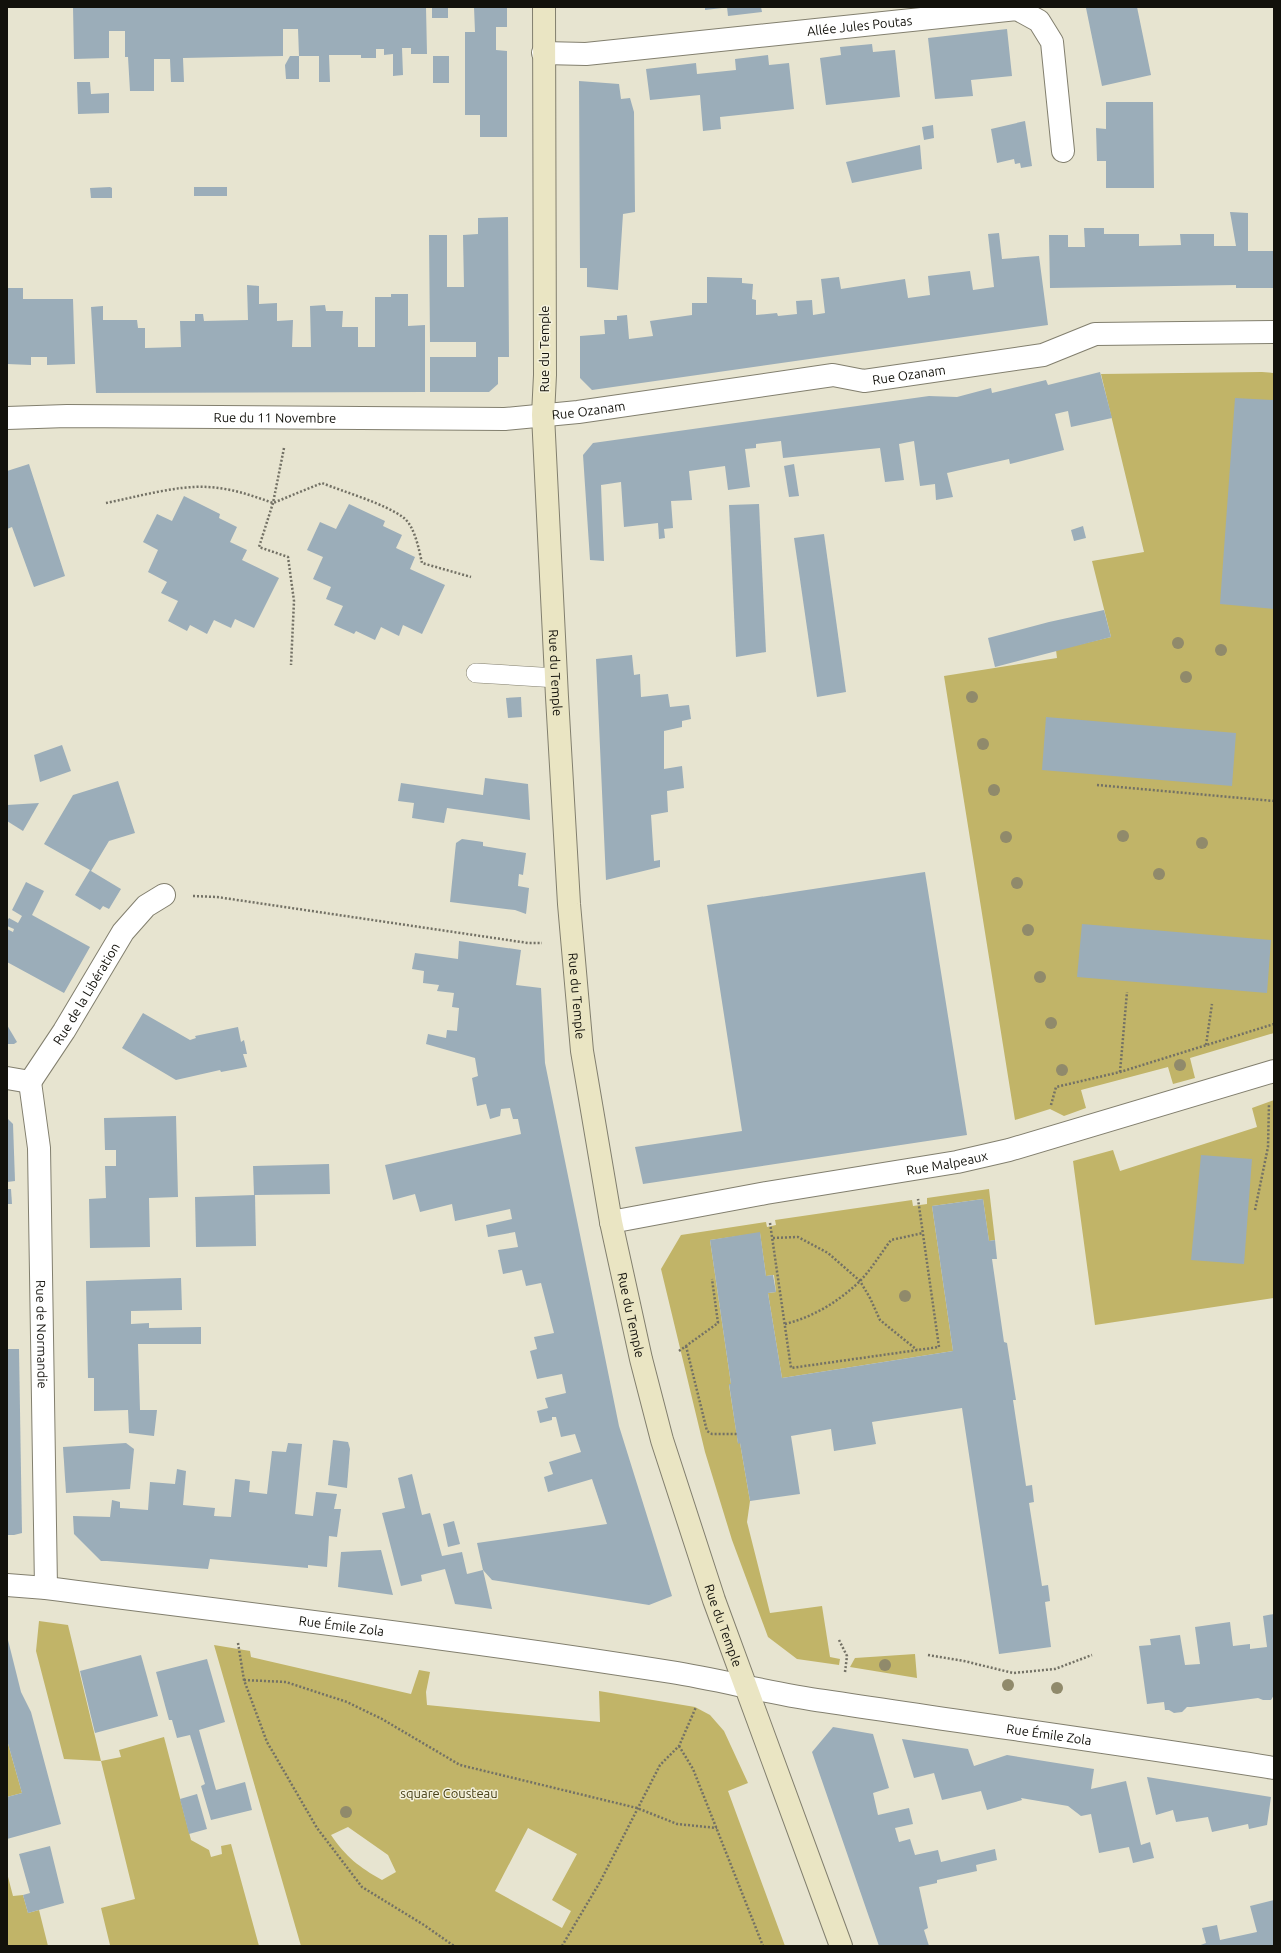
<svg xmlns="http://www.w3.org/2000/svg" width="1281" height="1953" font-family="Ubuntu,sans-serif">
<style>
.green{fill:#c1b468;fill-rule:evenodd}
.building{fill:#9badb9}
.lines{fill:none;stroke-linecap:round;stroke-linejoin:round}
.lane-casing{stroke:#827f6e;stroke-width:20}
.street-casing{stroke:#827f6e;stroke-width:24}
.secondary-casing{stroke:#827f6e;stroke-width:24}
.path{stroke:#737165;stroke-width:2.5;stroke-dasharray:2 2;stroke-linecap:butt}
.lane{stroke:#fff;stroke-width:19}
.street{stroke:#fff;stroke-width:22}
.secondary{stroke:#eae5c3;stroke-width:22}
.tree{fill:#908a6b}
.labels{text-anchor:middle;stroke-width:3;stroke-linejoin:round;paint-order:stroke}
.street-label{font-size:13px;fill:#12110b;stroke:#f4f1dd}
.park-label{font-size:13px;fill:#484118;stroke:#f4f1dd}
</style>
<rect width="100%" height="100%" fill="#e7e4d0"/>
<g class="green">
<polygon points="1262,372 1274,373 1274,1033 1190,1058 1195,1078 1173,1084 1168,1067 1081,1090 1086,1108 1064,1116 1050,1109 1015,1120 944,676 1057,658 1056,650 1111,637 1092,561 1144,552 1101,374"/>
<polygon points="1274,1100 1274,1298 1095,1325 1073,1161 1113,1150 1120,1171 1257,1127 1252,1108"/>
<polygon points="989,1189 995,1240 989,1241 983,1199 932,1206 953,1351 782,1378 768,1293 776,1292 774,1275 766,1276 760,1233 710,1240 731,1384 729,1385 738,1443 740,1443 750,1501 747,1522 770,1613 822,1606 830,1657 840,1659 839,1665 797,1659 768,1637 732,1540 705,1452 661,1269 681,1235 766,1222 767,1227 776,1225 775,1220 912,1200 913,1206 927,1204 927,1198"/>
<polygon points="39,1621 68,1625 101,1761 121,1757 119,1750 164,1737 191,1840 209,1850 211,1857 222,1854 221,1846 231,1844 259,1946 107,1946 110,1945 101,1908 135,1899 101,1761 64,1759 36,1651"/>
<path d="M214,1645l36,6 1,6 160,37 8,-24 11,2 -4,20 1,13 173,17 -1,-31 96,16 15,8 14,16 24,52 -20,8 57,155h-484zM348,1827l40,28 8,17 -14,8c-23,-13 -36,-23 -51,-45zM528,1828l49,26 -25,46 19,11 -9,17 -67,-37z"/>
<polygon points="915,1654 917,1678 850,1667 855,1658"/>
<polygon points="7,1740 22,1793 7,1797"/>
<polygon points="7,1873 13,1896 23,1895 28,1913 39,1910 48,1946 7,1946"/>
</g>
<g class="building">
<polygon points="73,7 426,7 427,54 411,54 411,48 402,48 403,75 393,76 393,54 384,55 384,49 376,49 376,58 361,58 361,55 329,55 330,82 319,82 319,56 299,56 298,29 283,29 283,56 183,58 184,82 171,82 170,59 154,59 154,91 130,91 128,57 125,57 125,31 109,31 109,58 74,59"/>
<rect x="432" y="7" width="16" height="11"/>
<polygon points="474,7 507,7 507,27 496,27 496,50 507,51 507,137 480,137 480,115 465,115 465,32 475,32"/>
<polygon points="705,7 722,7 722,8 705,10"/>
<polygon points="727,7 761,7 762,12 728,16"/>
<polygon points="1093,7 1137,7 1151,75 1102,86 1086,8"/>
<polygon points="1007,29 1012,76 971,80 973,96 935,99 928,38"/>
<polygon points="872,44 873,52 895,50 900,97 826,105 820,58 841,55 840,47"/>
<polygon points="768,55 769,65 789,63 794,109 720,117 721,129 703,131 700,95 650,100 646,69 696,63 697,74 736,70 735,59"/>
<polygon points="290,56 299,56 299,79 286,79 285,65"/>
<rect x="433" y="56" width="16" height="27"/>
<polygon points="579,81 619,84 621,99 630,98 634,112 635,212 623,214 618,290 587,287 587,268 580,268"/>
<polygon points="77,82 90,82 91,94 109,93 109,113 78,114"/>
<polygon points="1106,102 1153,102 1154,188 1106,188 1106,161 1097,161 1096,128 1106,129"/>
<polygon points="1025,121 1032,166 1021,168 1020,163 1015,164 1014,159 997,163 991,129"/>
<polygon points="933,125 934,138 924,140 922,127"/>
<polygon points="920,145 922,169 852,183 846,162"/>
<polygon points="110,187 112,188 112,198 91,198 90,188"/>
<rect x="194" y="187" width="33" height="9"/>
<polygon points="1230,212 1248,213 1248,251 1274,251 1274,288 1236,288 1236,285 1050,288 1049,235 1068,235 1068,247 1085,247 1084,228 1104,228 1104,234 1139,234 1139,246 1181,245 1180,234 1214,234 1214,246 1236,246"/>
<polygon points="508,217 509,357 498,357 498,384 489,392 430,392 430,357 476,357 476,342 430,342 429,235 447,235 447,287 464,287 463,235 478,234 478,218"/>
<polygon points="999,233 1002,259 1039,256 1048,325 592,390 580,378 580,336 605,334 604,320 617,320 617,316 627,315 629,339 653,336 650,321 692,315 692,303 707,303 707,277 742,278 742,283 753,284 752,299 756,300 756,315 777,313 778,316 797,314 796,301 812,300 813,315 825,313 821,279 839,277 841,289 905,279 908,298 930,295 928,276 970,271 973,290 994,287 988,234"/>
<polygon points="247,285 259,286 259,304 277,303 277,321 293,320 292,347 311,347 310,306 325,305 326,311 343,311 342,327 358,327 358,347 375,347 375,297 391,297 391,294 408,294 408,326 425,325 425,392 96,393 91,307 103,306 103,320 137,320 138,328 145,328 145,348 181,347 180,321 195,321 195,314 203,314 204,321 248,320"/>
<polygon points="7,288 23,288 23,299 73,299 75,364 47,365 47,357 31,357 31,365 7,364"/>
<polygon points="1100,372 1112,418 1071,427 1068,411 1055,414 1064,450 1010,464 1009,459 947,473 953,497 936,500 935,484 920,486 914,441 899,444 904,480 885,482 880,448 783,458 781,441 756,444 756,448 745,449 750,487 728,490 725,466 689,471 692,500 671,501 673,528 664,529 665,538 659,539 658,523 624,527 621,482 601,485 604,561 590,560 583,455 593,443 929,396 957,397 991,388 992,393 1046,380 1048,385"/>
<polygon points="1235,398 1274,400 1274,609 1220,604"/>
<polygon points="29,464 65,576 34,587 12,527 7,529 7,471"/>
<polygon points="794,464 799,496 789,497 784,466"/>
<polygon points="184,496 220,514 219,518 237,527 230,542 247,550 242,560 279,578 254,628 235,619 231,628 214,620 207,634 190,625 187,631 168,621 178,601 161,593 167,582 148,572 158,550 143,542 157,514 172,521"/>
<polygon points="349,504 385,521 383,526 402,535 396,548 415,557 410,569 445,585 422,634 403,625 399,636 381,627 375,640 356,631 354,634 334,625 343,606 326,599 331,587 313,579 323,557 307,550 320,522 336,529"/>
<polygon points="759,504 766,652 736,657 729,505"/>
<polygon points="1083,526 1086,538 1074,541 1071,530"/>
<polygon points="824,534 846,692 817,697 794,538"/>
<polygon points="1104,610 1111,637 995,667 988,638 1049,622"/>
<polygon points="632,655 634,675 640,674 641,697 668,694 670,707 689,705 691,719 682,721 682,727 664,731 664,769 682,766 684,788 667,791 668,812 651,815 654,861 660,860 660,867 606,880 596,659"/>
<polygon points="521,697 522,717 508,718 506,698"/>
<polygon points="1046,717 1236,733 1232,786 1042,770"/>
<polygon points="62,745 71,771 40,782 34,755"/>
<polygon points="485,778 528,784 530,820 447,808 444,823 412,818 414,803 398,801 401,783 483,795"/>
<polygon points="118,781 135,833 109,841 91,871 121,889 109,909 103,906 100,910 75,895 90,870 44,844 73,795"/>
<polygon points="39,803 23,831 7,821 7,805"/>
<polygon points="462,839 483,842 483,846 526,853 523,875 519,874 518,886 529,888 526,914 515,910 450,902 456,843"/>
<polygon points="925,872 967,1135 643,1184 635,1147 742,1131 707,905"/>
<polygon points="26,882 44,891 32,915 90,947 64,993 7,962 7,929 13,932 14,929 7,926 7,921 9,918 18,923 22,916 12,910"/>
<polygon points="1082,924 1271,940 1267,993 1077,977"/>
<polygon points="459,941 521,950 516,985 541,988 545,1063 619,1426 672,1596 649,1605 492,1580 483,1570 477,1543 607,1524 592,1479 548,1492 544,1477 553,1474 549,1462 581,1452 575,1434 561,1437 556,1417 552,1417 552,1420 540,1423 537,1411 548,1408 545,1398 566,1393 562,1374 537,1379 530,1351 537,1349 534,1337 554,1333 541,1283 526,1286 522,1270 503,1274 498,1250 518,1247 515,1232 488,1237 486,1225 512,1219 510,1209 455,1221 452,1204 420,1212 415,1194 393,1200 385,1165 521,1134 518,1119 513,1119 510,1108 501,1109 500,1116 490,1119 486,1104 477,1106 472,1078 478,1076 475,1058 426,1044 428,1034 446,1038 447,1030 457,1031 459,1008 452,1007 454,993 437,991 439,985 423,983 424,971 412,969 415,953 458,959"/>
<polygon points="143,1013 190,1040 196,1038 195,1036 238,1027 241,1042 244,1040 247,1054 243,1054 247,1067 221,1072 220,1070 176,1080 122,1048"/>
<polygon points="7,1025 17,1042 14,1044 7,1044"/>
<polygon points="176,1116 178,1197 149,1198 150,1247 90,1248 89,1199 106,1198 105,1166 116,1166 116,1150 105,1150 104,1118"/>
<polygon points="7,1118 13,1124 15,1181 7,1182"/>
<polygon points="1201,1155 1252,1159 1244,1264 1191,1260"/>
<polygon points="329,1164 330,1194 254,1195 253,1166"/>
<polygon points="7,1189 11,1189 12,1204 7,1204"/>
<polygon points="255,1195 256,1246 196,1247 195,1197"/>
<polygon points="983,1199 989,1241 995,1240 997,1259 992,1259 1004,1342 1007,1343 1016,1400 1013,1400 1026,1486 1032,1485 1034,1502 1029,1503 1042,1586 1048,1585 1050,1601 1045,1602 1051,1647 999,1654 962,1408 872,1422 876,1444 834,1451 831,1429 791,1436 800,1494 750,1501 740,1443 738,1444 729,1384 731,1384 710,1240 760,1232 766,1276 773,1275 776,1292 768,1293 782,1378 953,1351 932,1206"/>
<polygon points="181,1278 182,1310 131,1311 131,1324 149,1323 149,1328 201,1327 201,1344 138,1344 140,1410 157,1410 154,1436 129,1433 128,1410 94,1411 94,1378 88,1378 86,1281"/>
<polygon points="7,1349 19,1349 22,1533 14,1535 7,1535"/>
<polygon points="333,1440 348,1442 350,1449 347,1488 328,1485"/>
<polygon points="126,1443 134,1449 130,1489 66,1493 63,1447"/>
<polygon points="288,1443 302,1444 295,1514 313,1516 316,1492 337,1494 334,1509 341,1509 337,1537 329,1536 327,1567 308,1565 308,1568 210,1559 208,1569 107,1561 101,1561 74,1534 73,1516 110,1517 112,1500 120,1502 120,1508 148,1510 150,1482 175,1484 177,1469 186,1471 183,1505 215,1508 214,1516 231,1517 235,1479 250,1481 249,1492 267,1494 272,1451 286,1452"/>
<polygon points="412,1474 422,1515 430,1513 442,1556 462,1552 467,1574 483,1570 492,1609 455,1604 445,1569 421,1575 422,1581 401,1586 382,1513 405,1508 398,1478"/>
<polygon points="454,1521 460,1544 448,1547 443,1524"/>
<polygon points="381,1550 393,1595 338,1587 341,1552"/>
<polygon points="1274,1614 1274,1695 1271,1700 1263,1700 1258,1698 1191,1707 1187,1707 1182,1712 1174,1713 1169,1710 1165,1710 1164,1702 1147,1704 1139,1646 1151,1645 1150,1639 1180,1635 1185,1665 1200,1664 1195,1627 1230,1622 1233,1646 1250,1644 1250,1649 1267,1647 1263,1616"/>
<polygon points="7,1636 21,1692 31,1712 61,1824 7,1839 7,1797 22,1793 7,1740"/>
<polygon points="141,1655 158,1716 95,1733 80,1671"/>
<polygon points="207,1659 225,1722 199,1730 216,1790 245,1782 252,1810 211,1820 201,1786 205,1784 190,1735 177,1738 172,1720 169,1720 156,1672"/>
<polygon points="833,1727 873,1734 889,1788 873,1793 878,1815 909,1808 913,1824 895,1828 899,1842 910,1839 915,1855 938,1850 941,1862 995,1849 997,1860 976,1865 977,1871 937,1880 937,1883 919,1887 928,1928 924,1930 929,1946 879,1946 812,1752"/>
<polygon points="902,1739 968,1749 974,1766 1007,1755 1094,1769 1091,1789 1126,1781 1141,1845 1150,1842 1154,1858 1133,1863 1129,1847 1099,1853 1091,1814 1081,1816 1068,1806 1021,1798 1022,1800 987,1810 981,1791 942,1800 934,1773 914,1778"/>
<polygon points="1147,1777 1271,1797 1267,1825 1249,1829 1248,1824 1212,1832 1208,1817 1176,1822 1173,1810 1156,1815"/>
<polygon points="197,1794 207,1829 189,1834 180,1799"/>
<polygon points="50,1846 64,1903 28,1913 23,1895 30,1893 19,1854"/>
<polygon points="1274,1900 1274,1946 1198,1946 1206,1943 1202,1928 1217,1925 1220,1940 1257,1932 1250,1906"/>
</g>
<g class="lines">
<defs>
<polyline id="lane" points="476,673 557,678"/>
<g id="street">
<path id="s1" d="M543,53l43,1 431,-45 22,12 13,21 11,109"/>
<path id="s2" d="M7,418l60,-2 438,3 73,-7 255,-37 31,6 179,-26 52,-21 179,-2"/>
<path id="s3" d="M7,1078l23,4 34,-51 59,-99 23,-26 18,-11"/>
<path id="s4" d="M30,1082l9,66 7,440"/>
<path id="s5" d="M611,1222l155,-29 191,-31 52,-12 265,-79"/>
<path id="s6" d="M7,1585l39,3c208,27 417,51 625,84 51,8 101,22 153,29 150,23 300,43 450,67"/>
</g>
<g id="secondary">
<path id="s7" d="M544,7l1,368 -2,40 14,282 12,207 13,147 29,171 30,137 21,81 52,160 127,346"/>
</g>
</defs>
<use href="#lane" class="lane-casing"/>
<use href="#street" class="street-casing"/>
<use href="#secondary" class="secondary-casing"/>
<g class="path">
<polyline points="284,448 273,503 259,547 288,557 294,601 291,665"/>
<path d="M106,503c30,-6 72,-18 101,-16 23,1 44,8 66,16l49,-20c22,9 64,21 82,35 11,9 15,32 18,45l49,14"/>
<polyline points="1097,785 1274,801"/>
<polyline points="193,896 217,897 528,943 542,943"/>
<polyline points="1206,1045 1212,1004"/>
<polyline points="1120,1072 1127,992"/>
<polyline points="1051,1105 1056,1087 1120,1072 1274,1024"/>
<polyline points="1255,1210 1268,1147 1269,1104"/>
<polyline points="770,1223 791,1368 939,1347 918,1199"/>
<polyline points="773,1238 798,1237 828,1253 860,1281 870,1298 880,1320 917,1350"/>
<path d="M785,1324c28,-7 53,-22 74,-42 12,-12 22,-29 32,-42l32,-7"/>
<polyline points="686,1346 707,1431 712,1434 737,1434"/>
<polyline points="679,1351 718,1323 712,1279"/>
<polyline points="839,1640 847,1656 845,1672"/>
<polyline points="238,1643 244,1680 267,1742 317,1828 362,1887 424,1925 454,1946"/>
<polyline points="928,1655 964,1661 1013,1673 1055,1669 1092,1655"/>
<polyline points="244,1680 286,1682 347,1702 382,1719 460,1765 637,1808 677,1824 717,1828"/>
<polyline points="679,1746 693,1769 763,1946"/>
<polyline points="562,1946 600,1882 660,1765 679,1746 696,1707"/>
</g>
<use href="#lane" class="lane"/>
<use href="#street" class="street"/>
<use href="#secondary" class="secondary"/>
</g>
<g class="tree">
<circle cx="1178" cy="643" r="6"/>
<circle cx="1221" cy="650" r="6"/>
<circle cx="1186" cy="677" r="6"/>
<circle cx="972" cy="697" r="6"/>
<circle cx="983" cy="744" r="6"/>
<circle cx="994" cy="790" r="6"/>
<circle cx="1123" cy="836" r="6"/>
<circle cx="1006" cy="837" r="6"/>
<circle cx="1202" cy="843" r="6"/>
<circle cx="1159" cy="874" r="6"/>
<circle cx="1017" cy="883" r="6"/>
<circle cx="1028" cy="930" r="6"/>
<circle cx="1040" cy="977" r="6"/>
<circle cx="1051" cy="1023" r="6"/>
<circle cx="1180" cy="1065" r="6"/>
<circle cx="1062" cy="1070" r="6"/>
<circle cx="905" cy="1296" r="6"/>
<circle cx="885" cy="1665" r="6"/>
<circle cx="1008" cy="1685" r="6"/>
<circle cx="1057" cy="1688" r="6"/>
<circle cx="346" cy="1812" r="6"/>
</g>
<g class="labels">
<g class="street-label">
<text dy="5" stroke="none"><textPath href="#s1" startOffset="318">Allée Jules Poutas</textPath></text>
<text transform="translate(544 349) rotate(-90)" y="5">Rue du Temple</text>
<text dy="5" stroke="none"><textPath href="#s2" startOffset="906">Rue Ozanam</textPath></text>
<text dy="5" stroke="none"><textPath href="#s2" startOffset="582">Rue Ozanam</textPath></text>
<text dy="5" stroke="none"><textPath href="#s2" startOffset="268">Rue du 11 Novembre</textPath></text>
<text dy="5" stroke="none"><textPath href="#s7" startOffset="666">Rue du Temple</textPath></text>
<text dy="5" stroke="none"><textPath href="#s3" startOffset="128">Rue de la Libération</textPath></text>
<text dy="5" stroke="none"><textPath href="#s7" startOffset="990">Rue du Temple</textPath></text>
<text dy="5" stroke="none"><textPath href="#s5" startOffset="341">Rue Malpeaux</textPath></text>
<text dy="5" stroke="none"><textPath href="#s7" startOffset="1314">Rue du Temple</textPath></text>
<text dy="5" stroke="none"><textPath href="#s4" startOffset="253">Rue de Normandie</textPath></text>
<text dy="5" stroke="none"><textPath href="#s7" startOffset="1638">Rue du Temple</textPath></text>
<text dy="5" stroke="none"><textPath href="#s6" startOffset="337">Rue Émile Zola</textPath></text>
<text dy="5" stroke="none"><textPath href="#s6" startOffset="1053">Rue Émile Zola</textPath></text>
</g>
<g class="park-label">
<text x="449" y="1798">square Cousteau</text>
</g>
</g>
<rect width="1281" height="1953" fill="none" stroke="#12110b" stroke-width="16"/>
</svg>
